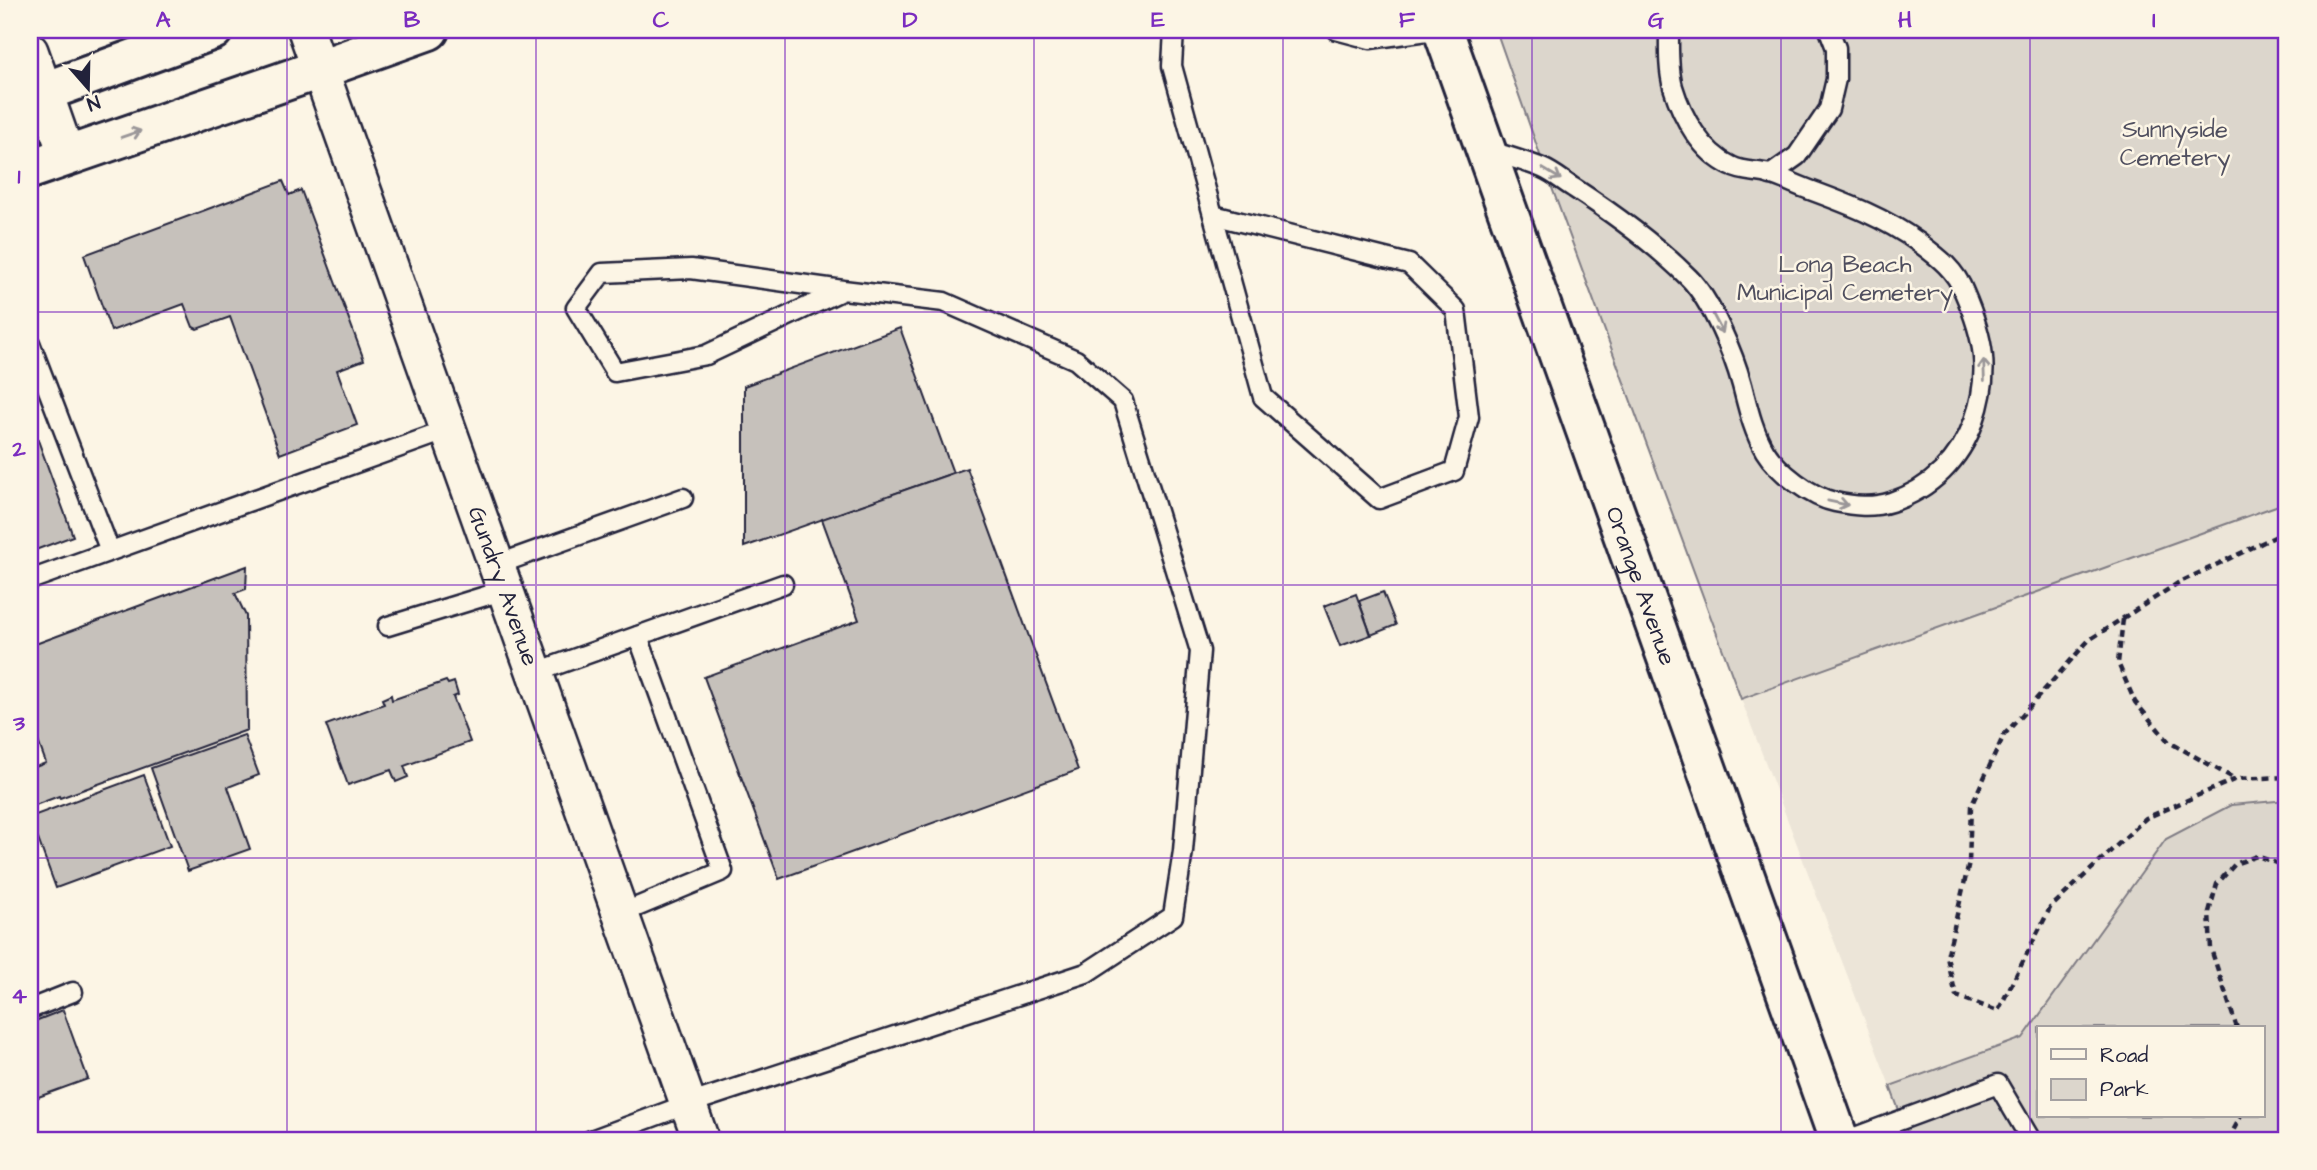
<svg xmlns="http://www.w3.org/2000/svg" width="2317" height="1170" font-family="'Architects Daughter',sans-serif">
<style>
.built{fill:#ece5d8}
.green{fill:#dcd6cc;stroke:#7f7c84;stroke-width:2;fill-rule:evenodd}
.building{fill:#c6c1bb;stroke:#22223b;stroke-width:2}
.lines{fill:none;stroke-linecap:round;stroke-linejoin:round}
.lane-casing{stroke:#22223b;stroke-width:23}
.street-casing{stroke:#22223b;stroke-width:40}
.secondary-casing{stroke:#22223b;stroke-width:44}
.primary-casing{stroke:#22223b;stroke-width:44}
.path{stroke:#22223b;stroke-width:4.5;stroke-dasharray:7 5;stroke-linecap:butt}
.lane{stroke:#fcf5e5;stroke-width:18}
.street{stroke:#fcf5e5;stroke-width:35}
.secondary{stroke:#fcf5e5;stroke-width:38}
.primary{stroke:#fcf5e5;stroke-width:38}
.oneway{stroke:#9a9698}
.grid{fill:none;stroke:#7b2cbf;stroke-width:2;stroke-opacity:0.55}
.labels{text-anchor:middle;stroke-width:5;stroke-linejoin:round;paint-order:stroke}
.park-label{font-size:24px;fill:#504f5f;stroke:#fcf5e5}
.street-label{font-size:24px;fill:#22223b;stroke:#fcf5e5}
.neatline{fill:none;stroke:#7b2cbf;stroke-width:2.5}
.grid-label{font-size:23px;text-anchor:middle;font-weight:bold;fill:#7b2cbf}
</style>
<rect width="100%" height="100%" fill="#fcf5e5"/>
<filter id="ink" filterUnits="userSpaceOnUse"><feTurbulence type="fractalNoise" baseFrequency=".0143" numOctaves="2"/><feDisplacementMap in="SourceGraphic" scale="14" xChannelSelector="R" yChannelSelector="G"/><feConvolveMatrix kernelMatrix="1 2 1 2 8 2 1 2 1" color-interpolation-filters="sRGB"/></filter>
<g filter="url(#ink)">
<polygon class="built" points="2287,502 2287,800 2231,805 2166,839 2023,1038 1890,1086 1741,699"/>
<g class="green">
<polygon points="1496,30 2287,30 2287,502 1741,699 1545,169"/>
<path d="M2287,800v340h-377l-20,-54 133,-48 143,-199 65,-34zM2039,1028h224v88h-224z"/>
</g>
<g class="building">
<polygon points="283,181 289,195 301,190 364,360 337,370 357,425 280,454 230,317 197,329 193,327 184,304 111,331 84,255"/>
<polygon points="900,328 953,473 744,547 744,386"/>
<polygon points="33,430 34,433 35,432 73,536 30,552 30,431"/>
<polygon points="967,468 1078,770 779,879 704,677 859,620 822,519"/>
<polygon points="247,566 246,589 235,593 246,616 247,730 60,798 59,796 30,807 30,769 46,763 30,719 30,646"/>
<polygon points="1383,592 1396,625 1371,635 1359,601"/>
<polygon points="1356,594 1371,635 1340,646 1324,606"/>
<polygon points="446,681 448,684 454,682 458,695 453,697 470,742 404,766 408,777 396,782 391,770 348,785 326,725 384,704 382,699 391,695 392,700"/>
<polygon points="244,735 259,775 228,787 250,849 188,871 151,768"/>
<polygon points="144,775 170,846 56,888 30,817"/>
<polygon points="30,815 38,841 30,844"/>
<polygon points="63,1010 88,1079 30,1100 30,1023"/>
</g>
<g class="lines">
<defs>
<g id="lane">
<polyline points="1174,30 1172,66 1263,397 1379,499 1454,471 1469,417 1456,310 1409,264 1213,215"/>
<polyline points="1336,30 1370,39 1435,30"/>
<path d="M1488,150c18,6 37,11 54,18 12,5 22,14 32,20 40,26 81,56 115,90 22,22 45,77 53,107 6,23 11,46 23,66 13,21 46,46 70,51 19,4 37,6 56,0 40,-13 69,-42 83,-81 17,-48 10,-83 -10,-129 -9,-23 -26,-35 -46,-50 -33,-24 -70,-38 -108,-52 -14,-5 -27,-12 -41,-16 -12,-3 -27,-2 -38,-8 -29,-13 -49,-49 -58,-79 -5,-18 -4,-39 -4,-57"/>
<polyline points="1770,175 1797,156 1829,109 1836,79 1836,48 1829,30"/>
<polyline points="30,343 110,551"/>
<polyline points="496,565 683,498"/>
<polyline points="30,580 448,430"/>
<polyline points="388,626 505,590"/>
<polyline points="534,673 783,584"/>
<polyline points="620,914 723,871 638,636"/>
<polyline points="30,1009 73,992"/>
<polyline points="591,1140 688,1104 1086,973 1173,916 1183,851 1200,651 1123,401 1076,360 944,302 843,290 706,355 615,372 576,308 602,273 691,269 843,290"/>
<polyline points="1847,1140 1998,1084 2031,1140"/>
</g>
<g id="street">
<path id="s1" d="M306,30l395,1110"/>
<polyline points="30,51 67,156"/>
</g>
<g id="secondary">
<path id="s2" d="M1443,30l396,1110"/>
</g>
<g id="primary">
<polyline points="30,97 213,30"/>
<polyline points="30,169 320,69 429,30"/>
</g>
</defs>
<use href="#lane" class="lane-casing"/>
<use href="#street" class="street-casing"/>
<use href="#secondary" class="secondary-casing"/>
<use href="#primary" class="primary-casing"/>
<g class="path">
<polyline points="2287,531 2178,583 2089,640 2004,735 1971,806 1969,863 1947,957 1956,996 1998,1011 2050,908 2146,818 2236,779 2287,777"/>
<polyline points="2123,619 2118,663 2135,702 2169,742 2235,779"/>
<polyline points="2237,1028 2211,949 2209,912 2217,884 2235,864 2257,856 2287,867"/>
<polyline points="2228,1140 2241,1116"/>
</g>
<use href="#lane" class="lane"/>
<use href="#street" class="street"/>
<use href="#secondary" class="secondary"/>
<use href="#primary" class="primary"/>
</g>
<defs><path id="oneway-shaft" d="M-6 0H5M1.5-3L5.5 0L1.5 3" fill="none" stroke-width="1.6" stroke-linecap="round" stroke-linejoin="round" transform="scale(1.75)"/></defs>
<g class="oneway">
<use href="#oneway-shaft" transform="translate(131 134) rotate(-19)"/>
<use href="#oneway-shaft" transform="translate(1552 174) rotate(31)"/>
<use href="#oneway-shaft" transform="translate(1718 324) rotate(62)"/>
<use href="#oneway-shaft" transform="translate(1984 370) rotate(-92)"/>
<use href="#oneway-shaft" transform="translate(1838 503) rotate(12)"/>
</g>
</g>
<path class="grid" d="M287,30v1110M536,30v1110M785,30v1110M1034,30v1110M1283,30v1110M1532,30v1110M1781,30v1110M2030,30v1110M30,312h2257M30,585h2257M30,858h2257"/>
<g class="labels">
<g class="park-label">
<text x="2175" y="137">Sunnyside<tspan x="2175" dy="28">Cemetery</tspan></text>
<text x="1845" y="272">Long Beach<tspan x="1845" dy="28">Municipal Cemetery</tspan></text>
</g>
<g class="street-label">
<text dy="8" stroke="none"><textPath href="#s1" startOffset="590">Gundry Avenue</textPath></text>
<text dy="8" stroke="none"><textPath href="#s2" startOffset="590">Orange Avenue</textPath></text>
</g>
</g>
<rect width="2317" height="1170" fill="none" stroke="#fcf5e5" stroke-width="77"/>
<rect x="2037" y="1026" width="228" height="91" fill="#fcf5e5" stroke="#a5a1a1" stroke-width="2"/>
<rect x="2051" y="1049" width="35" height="10" fill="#fcf5e5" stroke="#a5a1a1" stroke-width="2"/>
<text x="2100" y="1062" font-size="21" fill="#22223b">Road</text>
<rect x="2051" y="1079" width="35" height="21" fill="#dcd6cc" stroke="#a5a1a1" stroke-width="2"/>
<text x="2100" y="1096" font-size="21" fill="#22223b">Park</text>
<g transform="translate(88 88) rotate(160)" stroke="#fcf5e5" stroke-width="5" paint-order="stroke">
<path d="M0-5L12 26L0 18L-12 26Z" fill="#22223b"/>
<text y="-10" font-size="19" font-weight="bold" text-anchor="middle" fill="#22223b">N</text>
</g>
<rect x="38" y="38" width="2240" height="1094" class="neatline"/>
<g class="grid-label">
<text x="163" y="27">A</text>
<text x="412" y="27">B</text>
<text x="661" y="27">C</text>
<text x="910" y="27">D</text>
<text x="1158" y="27">E</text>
<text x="1407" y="27">F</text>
<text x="1656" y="27">G</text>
<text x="1905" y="27">H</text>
<text x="2154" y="27">I</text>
<text x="19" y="183">1</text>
<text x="19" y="456">2</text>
<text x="19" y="730">3</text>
<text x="19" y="1003">4</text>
</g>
</svg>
